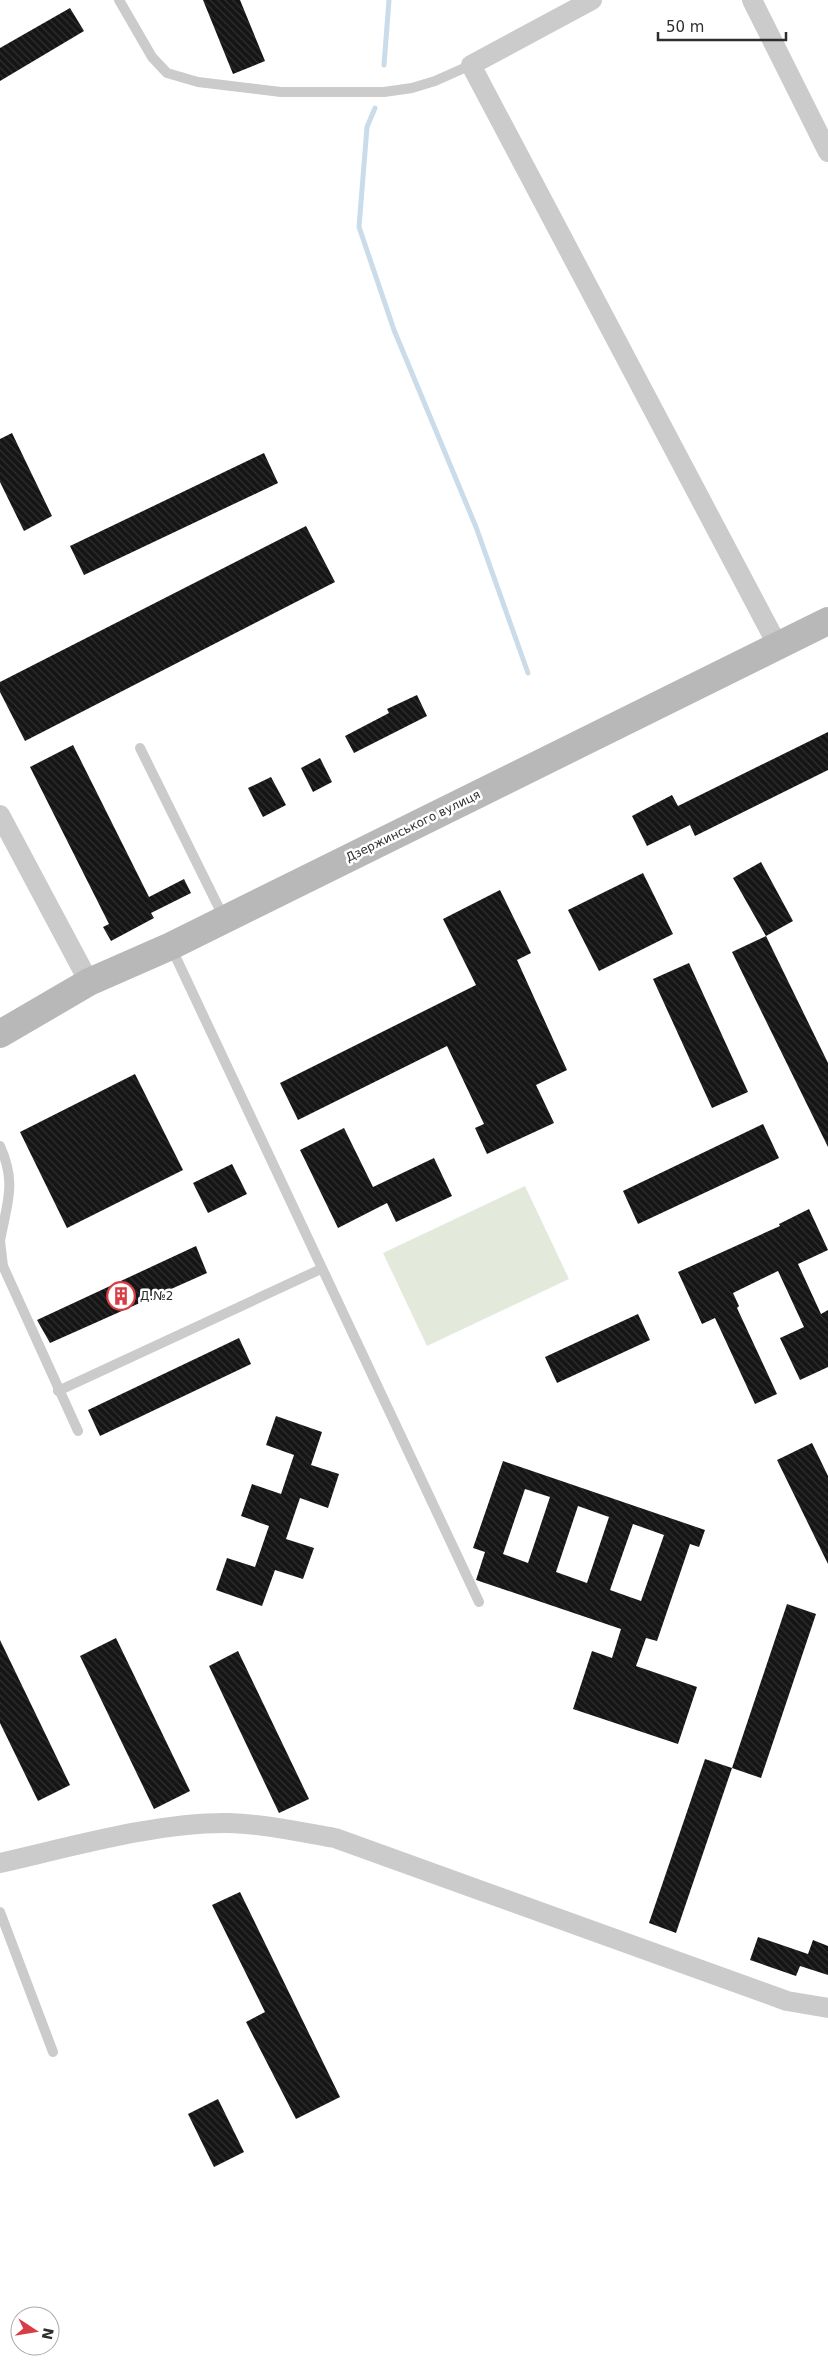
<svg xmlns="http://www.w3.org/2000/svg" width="828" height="2366" font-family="'DejaVu Sans',sans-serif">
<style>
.garden{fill:#e3eadc}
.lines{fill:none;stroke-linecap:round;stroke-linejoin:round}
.stream{stroke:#cadce9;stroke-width:5}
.building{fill:url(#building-back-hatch);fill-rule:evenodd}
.lane{stroke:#cbcbcb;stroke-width:10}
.street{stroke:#cbcbcb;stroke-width:20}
.secondary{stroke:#b8b8b8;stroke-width:28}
.labels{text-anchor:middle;stroke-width:5;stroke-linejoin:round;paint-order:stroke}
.street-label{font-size:12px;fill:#2e2e2e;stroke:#fff}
.poi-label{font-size:12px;fill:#2e2e2e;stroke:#fff;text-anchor:start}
</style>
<defs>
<pattern id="building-back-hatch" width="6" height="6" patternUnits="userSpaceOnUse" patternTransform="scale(1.25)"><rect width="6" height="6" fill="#151515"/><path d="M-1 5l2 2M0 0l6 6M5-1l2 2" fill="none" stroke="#2f2f2f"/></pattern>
</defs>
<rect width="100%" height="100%" fill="#fff"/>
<polygon class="garden" points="525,1186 569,1279 427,1346 383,1253"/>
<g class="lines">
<g class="stream">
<polyline points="384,65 389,0"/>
<polyline points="375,108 367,127 359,227 394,330 476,527 528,673"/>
</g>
</g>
<g class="building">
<polygon points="203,0 240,0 265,61 233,74"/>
<polygon points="70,8 84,31 0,81 0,48"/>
<polygon points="12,433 52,516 24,531 0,482 0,439"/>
<polygon points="264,453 278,483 84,575 70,546"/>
<polygon points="306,526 335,582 25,741 0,692 0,682"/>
<polygon points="417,695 427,716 354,753 345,736 389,713 387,709"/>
<polygon points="828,732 828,770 695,836 690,825 647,846 632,816 672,795 678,806"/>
<polygon points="73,745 149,897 184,879 191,893 151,913 154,918 111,941 103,927 109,924 30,767"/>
<polygon points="320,758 332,782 313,792 301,768"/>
<polygon points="271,777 286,805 263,817 248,788"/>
<polygon points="761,862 793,921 766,936 733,878"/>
<polygon points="643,873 673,934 599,971 568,910"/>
<polygon points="500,890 531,953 517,960 567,1070 536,1085 554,1123 487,1154 475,1128 484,1124 447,1046 298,1120 280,1083 476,985 443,919"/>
<polygon points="766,936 828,1063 828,1147 732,952"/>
<polygon points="689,963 748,1092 712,1108 653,979"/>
<polygon points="135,1074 183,1170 67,1228 20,1132"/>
<polygon points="763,1124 779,1158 638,1224 623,1191"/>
<polygon points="344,1128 373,1187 434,1158 452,1196 396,1222 387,1203 338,1228 300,1150"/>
<polygon points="232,1164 247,1194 208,1213 193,1183"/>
<polygon points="809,1209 828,1250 798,1264 821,1314 828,1310 828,1367 800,1380 780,1338 804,1327 778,1271 733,1293 739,1306 737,1308 777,1394 755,1404 715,1318 702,1324 678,1272 780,1226 779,1224"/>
<polygon points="196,1246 207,1273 50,1343 37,1320"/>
<polygon points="638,1314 650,1340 557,1383 545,1357"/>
<polygon points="239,1338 251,1364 100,1436 88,1410"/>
<polygon points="276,1416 322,1432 311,1465 339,1474 328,1508 300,1498 286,1539 314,1548 303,1579 275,1570 262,1606 216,1590 227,1558 255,1567 269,1526 241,1516 252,1484 281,1494 294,1455 266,1445"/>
<polygon points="812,1443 828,1476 828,1564 777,1460"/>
<path d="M503,1461l202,69 -6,17 -9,-3 -33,97 -11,-3 -10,28 61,21 -19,57 -105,-35 19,-58 20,7 9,-29 -145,-49 9,-28 -12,-4zM525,1489l25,8 -22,66 -25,-9zM578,1506l31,11 -22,66 -31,-11zM633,1524l31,11 -23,66 -31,-11z"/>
<polygon points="787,1604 816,1614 761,1778 732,1768"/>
<polygon points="116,1638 190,1791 154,1809 80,1656"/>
<polygon points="0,1640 70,1785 38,1801 0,1723"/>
<polygon points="238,1651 309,1799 279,1813 209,1666"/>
<polygon points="705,1759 732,1768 676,1933 649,1923"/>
<polygon points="240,1892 340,2097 296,2119 246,2022 265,2012 212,1905"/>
<polygon points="758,1937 808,1954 813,1940 828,1946 828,1975 800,1966 796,1976 750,1960"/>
<polygon points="218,2099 244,2152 214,2167 188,2114"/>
</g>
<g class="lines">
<g class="lane">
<polyline points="119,0 152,57 167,73 198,82 281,92 384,92 412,88 435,81 471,65"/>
<polyline points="140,748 224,918"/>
<polyline points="171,947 479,1602"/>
<path d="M0,1146c17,38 7,56 0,95"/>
<polyline points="0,1241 3,1266 78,1431"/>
<polyline points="58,1391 321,1269"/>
<polyline points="0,1912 53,2052"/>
</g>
<g class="street">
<polyline points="592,0 471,65 778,646"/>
<polyline points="752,0 828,152"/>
<polyline points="0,815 89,982"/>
<path d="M0,1863c71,-16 157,-41 229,-40 36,1 71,9 106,15l452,163 41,7"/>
</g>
<polyline class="secondary" points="0,1034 89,982 171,946 828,621"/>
</g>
<defs>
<symbol id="building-ring" viewBox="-11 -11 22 22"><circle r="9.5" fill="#fff" stroke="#d83d44" stroke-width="1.5"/><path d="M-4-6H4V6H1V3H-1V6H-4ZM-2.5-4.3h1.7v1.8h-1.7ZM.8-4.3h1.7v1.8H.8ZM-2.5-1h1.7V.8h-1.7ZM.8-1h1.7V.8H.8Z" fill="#d83d44"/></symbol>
</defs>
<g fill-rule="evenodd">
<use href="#building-ring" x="105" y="1280" width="32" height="32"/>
</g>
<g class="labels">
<g class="street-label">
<text transform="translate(413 826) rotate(-26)" y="4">Дзержинського вулиця</text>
</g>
<g class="poi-label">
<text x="140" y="1300">Д.№2</text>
</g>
</g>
<g transform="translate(35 2331) rotate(102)"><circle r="24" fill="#ffffff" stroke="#ababab"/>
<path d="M0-4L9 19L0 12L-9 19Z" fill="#d83d44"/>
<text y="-8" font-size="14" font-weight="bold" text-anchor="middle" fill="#2e2e2e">N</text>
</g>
<path d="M658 32v8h128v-8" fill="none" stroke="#2e2e2e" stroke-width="2.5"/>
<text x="666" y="32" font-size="15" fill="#2e2e2e" stroke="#ffffff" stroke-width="4" paint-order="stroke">50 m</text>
</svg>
